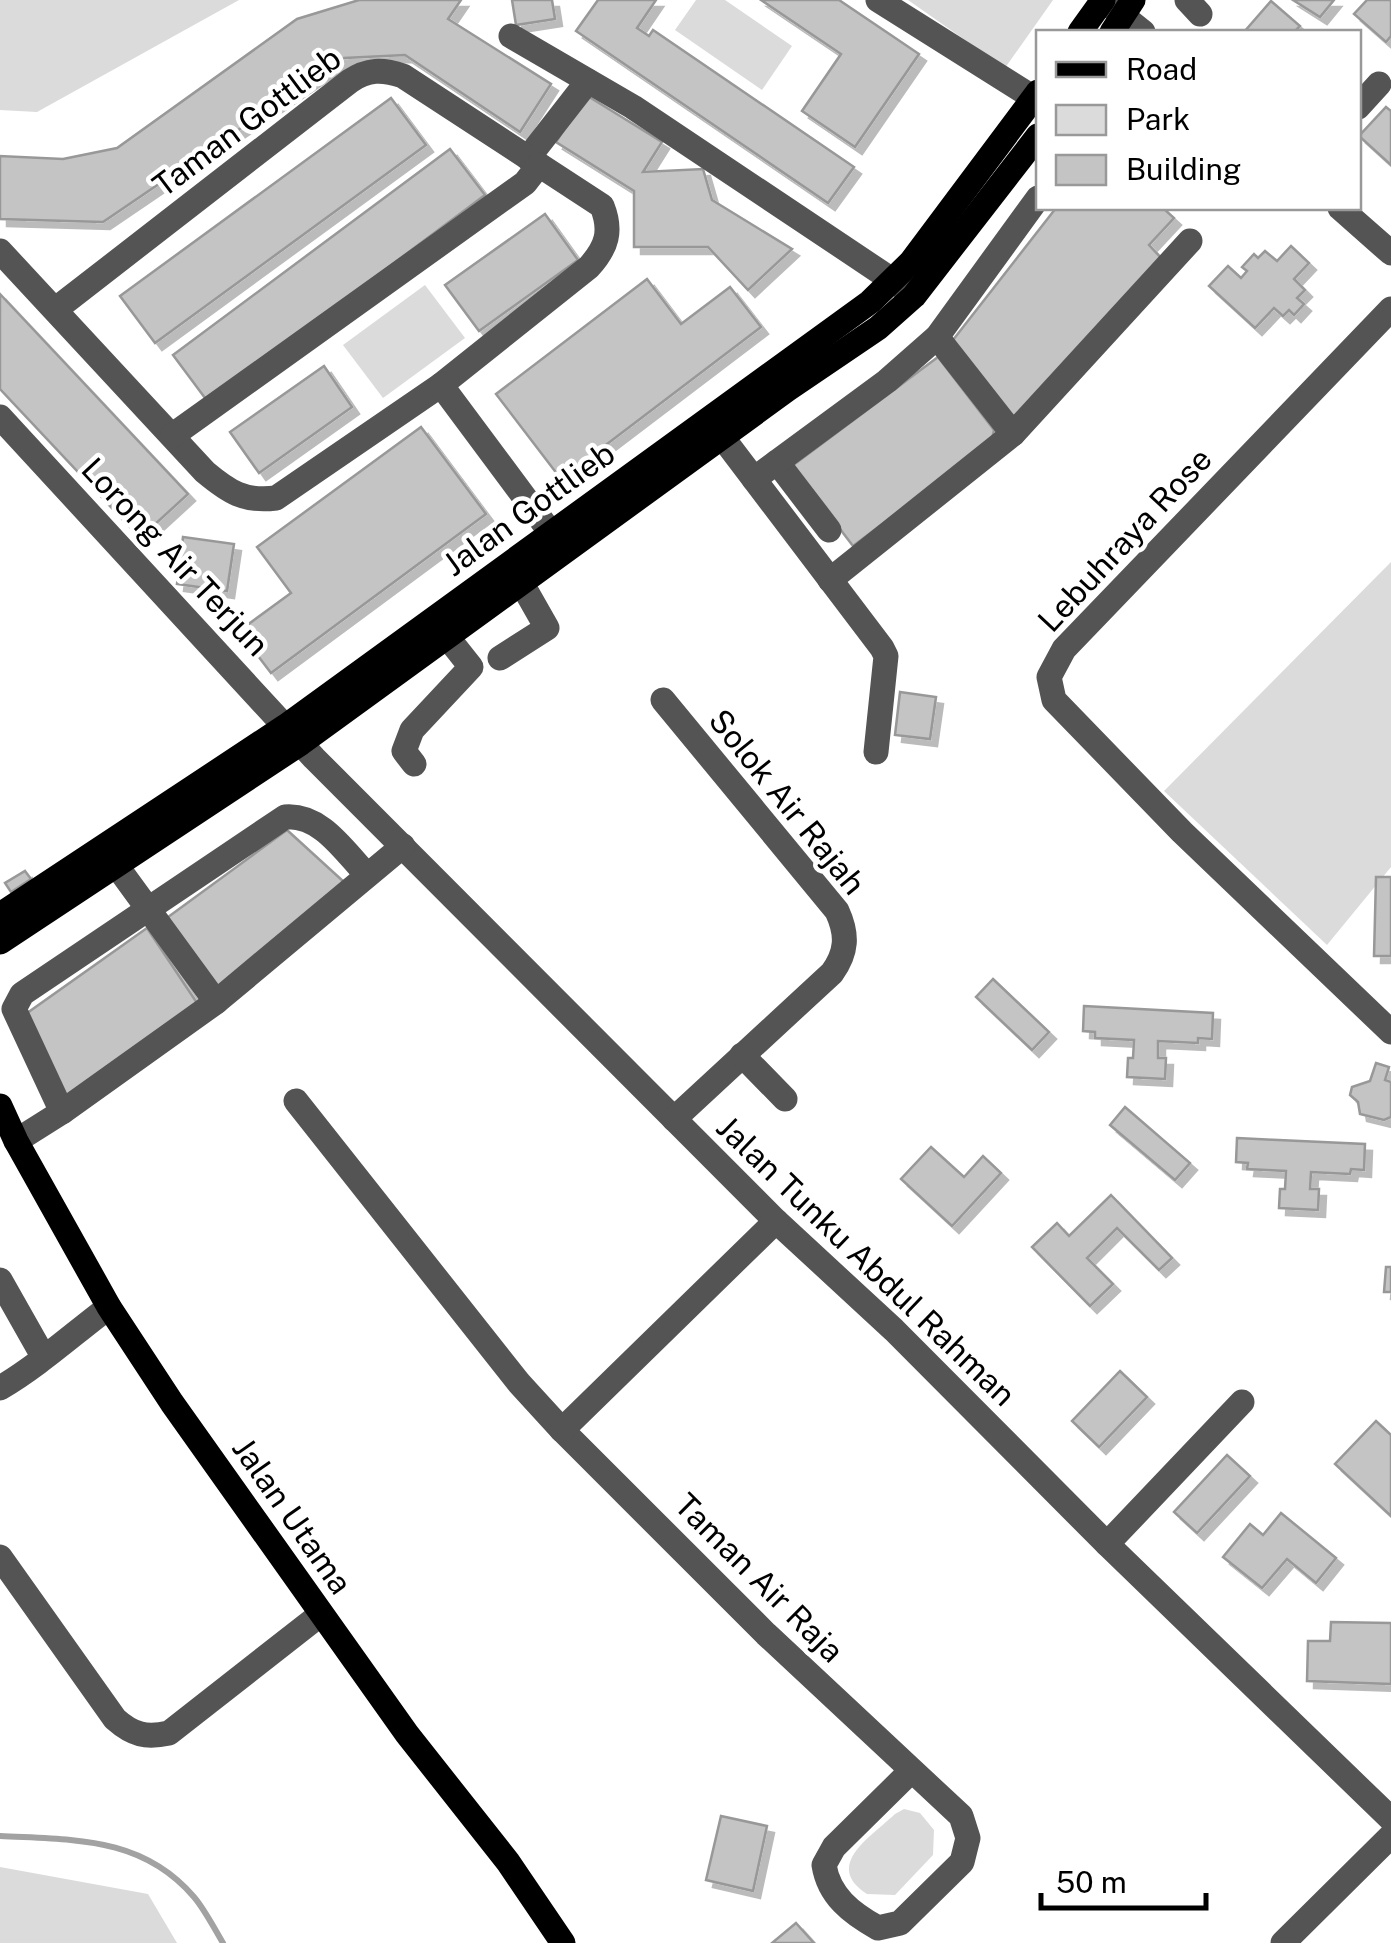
<svg xmlns="http://www.w3.org/2000/svg" width="1391" height="1943" font-family="'Public Sans',sans-serif">
<style>
.green{fill:#dbdbdb}
.lines{fill:none;stroke-linecap:round;stroke-linejoin:round}
.stream{stroke:#a2a2a2;stroke-width:6}
.building{fill:#c4c4c4;stroke:#989898;stroke-width:2.5;filter:url(#shadow)}
.minor{stroke:#545454;stroke-width:25}
.major{stroke:#000;stroke-width:25}
.labels{text-anchor:middle;stroke-width:9;stroke-linejoin:round;paint-order:stroke}
.street-label{font-size:32px;fill:#000;stroke:#fff}
</style>
<defs>
<filter id="shadow"><feDropShadow dx="7" dy="7" stdDeviation="0" flood-color="#0004"/></filter>
</defs>
<rect width="100%" height="100%" fill="#fff"/>
<g class="green">
<polygon points="0,0 239,0 37,112 0,110"/>
<polygon points="696,0 725,0 792,46 762,90 675,30"/>
<polygon points="908,0 1053,0 1005,68"/>
<polygon points="425,285 465,338 383,398 343,345"/>
<polygon points="1391,562 1391,867 1327,945 1164,791"/>
<path d="M904,1809l16,4 14,17 -1,25 -38,40 -28,-1c-44,-29 4,-57 28,-80z"/>
<polygon points="0,1867 148,1894 177,1943 0,1943"/>
</g>
<g class="lines">
<path class="stream" d="M0,1836c73,4 142,0 194,61 11,13 20,31 29,46"/>
</g>
<g class="building">
<polygon points="359,0 461,0 448,19 551,84 520,132 405,55 344,58 103,222 0,219 0,156 63,159 117,148 297,19"/>
<polygon points="512,0 552,0 555,19 516,25"/>
<polygon points="598,0 656,0 637,28 649,36 653,30 854,167 828,203 576,31"/>
<polygon points="761,0 839,0 919,54 855,147 802,111 841,54"/>
<polygon points="1293,0 1334,0 1320,17"/>
<polygon points="1367,0 1391,0 1391,36 1386,42 1354,14"/>
<polygon points="1271,1 1300,26 1294,32 1244,32"/>
<polygon points="586,95 662,142 643,172 703,169 712,200 792,249 748,290 708,247 634,247 634,191 556,142"/>
<polygon points="391,98 426,145 155,343 120,296"/>
<polygon points="1386,107 1391,111 1391,165 1359,136"/>
<polygon points="450,149 485,195 208,402 173,355"/>
<polygon points="1056,208 1163,208 1174,218 1149,245 1163,260 1022,415 1009,416 953,340"/>
<polygon points="545,214 578,260 479,331 445,285"/>
<polygon points="1291,246 1309,263 1294,279 1305,290 1297,298 1304,304 1294,315 1289,310 1283,316 1274,308 1255,328 1209,286 1228,266 1241,278 1247,271 1242,267 1254,254 1258,258 1265,251 1277,261"/>
<polygon points="647,279 681,324 730,287 761,327 561,479 496,394"/>
<polygon points="0,294 188,494 140,538 0,389"/>
<polygon points="938,357 994,430 991,443 853,546 792,466"/>
<polygon points="324,366 352,407 259,473 230,432"/>
<polygon points="421,427 486,514 271,673 239,631 291,593 257,547"/>
<polygon points="183,537 234,544 227,591 177,584"/>
<polygon points="900,692 936,697 930,739 895,735"/>
<polygon points="287,830 344,882 216,991 164,920"/>
<polygon points="25,871 31,879 11,892 5,883"/>
<polygon points="1376,877 1391,877 1391,956 1374,956"/>
<polygon points="147,928 201,1009 64,1104 23,1016"/>
<polygon points="993,979 1049,1032 1032,1050 976,997"/>
<polygon points="1084,1006 1213,1013 1212,1039 1198,1038 1198,1043 1158,1041 1158,1058 1166,1058 1165,1079 1127,1077 1128,1058 1133,1058 1134,1040 1095,1038 1095,1032 1083,1031"/>
<polygon points="1376,1063 1389,1067 1385,1080 1391,1082 1391,1117 1384,1120 1360,1114 1358,1102 1350,1095 1352,1087 1370,1081"/>
<polygon points="1125,1107 1190,1163 1175,1180 1110,1125"/>
<polygon points="1237,1138 1365,1144 1364,1170 1351,1169 1350,1174 1311,1172 1310,1189 1319,1189 1318,1210 1279,1208 1280,1189 1285,1189 1286,1171 1247,1169 1248,1163 1236,1162"/>
<polygon points="931,1147 964,1177 983,1156 1001,1173 952,1226 901,1179"/>
<polygon points="1111,1195 1172,1258 1159,1270 1117,1228 1087,1258 1113,1284 1090,1306 1032,1247 1057,1223 1069,1236"/>
<polygon points="1386,1267 1391,1267 1391,1292 1384,1292"/>
<polygon points="1120,1371 1147,1397 1099,1447 1072,1421"/>
<polygon points="1376,1421 1391,1435 1391,1516 1335,1464"/>
<polygon points="1227,1455 1250,1476 1197,1533 1174,1512"/>
<polygon points="1281,1513 1336,1558 1316,1583 1287,1559 1262,1588 1223,1557 1250,1524 1263,1535"/>
<polygon points="1331,1622 1391,1623 1391,1684 1307,1681 1308,1641 1330,1641"/>
<polygon points="721,1816 767,1826 753,1891 706,1880"/>
<polygon points="796,1923 814,1943 772,1943"/>
</g>
<g class="lines">
<g class="minor">
<polyline points="878,0 1034,98"/>
<polyline points="1187,0 1200,14"/>
<polyline points="1108,4 1143,32"/>
<polyline points="511,36 633,107 910,292"/>
<polyline points="1358,107 1379,84"/>
<polyline points="528,158 588,81"/>
<polyline points="1340,208 1391,253"/>
<path d="M0,251l205,221c24,20 39,30 71,26l165,-113 148,-118c18,-20 23,-36 13,-61l-199,-130c-21,-7 -35,-7 -53,5l-294,228"/>
<polyline points="1391,309 1064,649 1049,677 1054,700 1182,832 1391,1032"/>
<polyline points="937,337 1013,434"/>
<polyline points="441,385 563,549"/>
<polyline points="0,417 314,758 776,1221 894,1330 1107,1544 1391,1819"/>
<polyline points="710,421 882,648 886,656 876,752"/>
<polyline points="173,435 525,183 539,165"/>
<polyline points="777,462 829,530"/>
<polyline points="754,479 887,381 937,337 1038,198"/>
<polyline points="830,580 1013,434 1190,241"/>
<polyline points="500,658 547,628 522,584"/>
<path d="M663,700l174,211c11,24 10,41 -5,62l-158,146"/>
<polyline points="414,764 404,751 412,730 471,667 448,638"/>
<polyline points="116,865 216,1002"/>
<polyline points="742,1055 785,1099"/>
<path d="M296,1101l223,282 43,47 204,204 195,182 7,22 -6,24 -62,61 -22,5c-27,-15 -49,-32 -54,-63l10,-18 77,-76"/>
<path d="M62,1112l-48,-103 8,-15 263,-177c36,-3 59,34 82,58"/>
<polyline points="16,1141 62,1112 216,1002 403,846"/>
<polyline points="0,1280 43,1356"/>
<path d="M0,1388c39,-23 73,-54 109,-81"/>
<polyline points="562,1430 776,1221"/>
<polyline points="1107,1544 1242,1402"/>
<path d="M0,1557l115,162c18,16 31,19 54,14l152,-119"/>
<polyline points="1283,1943 1391,1836"/>
</g>
<g class="major">
<polyline points="1080,32 1103,0"/>
<polyline points="1112,32 1133,0"/>
<polyline points="0,915 286,726 870,302 911,262 1038,92"/>
<polyline points="0,942 301,743 788,389 878,328 914,296 1038,136"/>
<polyline points="0,1106 16,1141 109,1307 172,1403 407,1734 508,1862 563,1943"/>
</g>
</g>
<g class="labels">
<g class="street-label">
<text transform="translate(247 122) rotate(-37)" y="11">Taman Gottlieb</text>
<text transform="translate(529 509) rotate(-36)" y="11">Jalan Gottlieb</text>
<text transform="translate(1125 540) rotate(-47)" y="11">Lebuhraya Rose</text>
<text transform="translate(175 557) rotate(47)" y="11">Lorong Air Terjun</text>
<text transform="translate(787 802) rotate(51)" y="11">Solok Air Rajah</text>
<text transform="translate(866 1261) rotate(44)" y="11">Jalan Tunku Abdul Rahman</text>
<text transform="translate(292 1516) rotate(55)" y="11">Jalan Utama</text>
<text transform="translate(759 1578) rotate(45)" y="11">Taman Air Raja</text>
</g>
</g>
<rect x="1036" y="30" width="325" height="180" fill="#ffffff" stroke="#999999" stroke-width="2.5"/>
<rect x="1056" y="62" width="50" height="15" fill="#000000" stroke="#999999" stroke-width="2.5"/>
<text x="1126" y="80" font-size="30" fill="#000000">Road</text>
<rect x="1056" y="105" width="50" height="30" fill="#dbdbdb" stroke="#999999" stroke-width="2.5"/>
<text x="1126" y="130" font-size="30" fill="#000000">Park</text>
<rect x="1056" y="155" width="50" height="30" fill="#c4c4c4" stroke="#999999" stroke-width="2.5"/>
<text x="1126" y="180" font-size="30" fill="#000000">Building</text>
<path d="M1041 1893v15h165v-15" fill="none" stroke="#000000" stroke-width="5"/>
<text x="1056" y="1893" font-size="30" fill="#000000" stroke="#ffffff" stroke-width="8" paint-order="stroke">50 m</text>
</svg>
